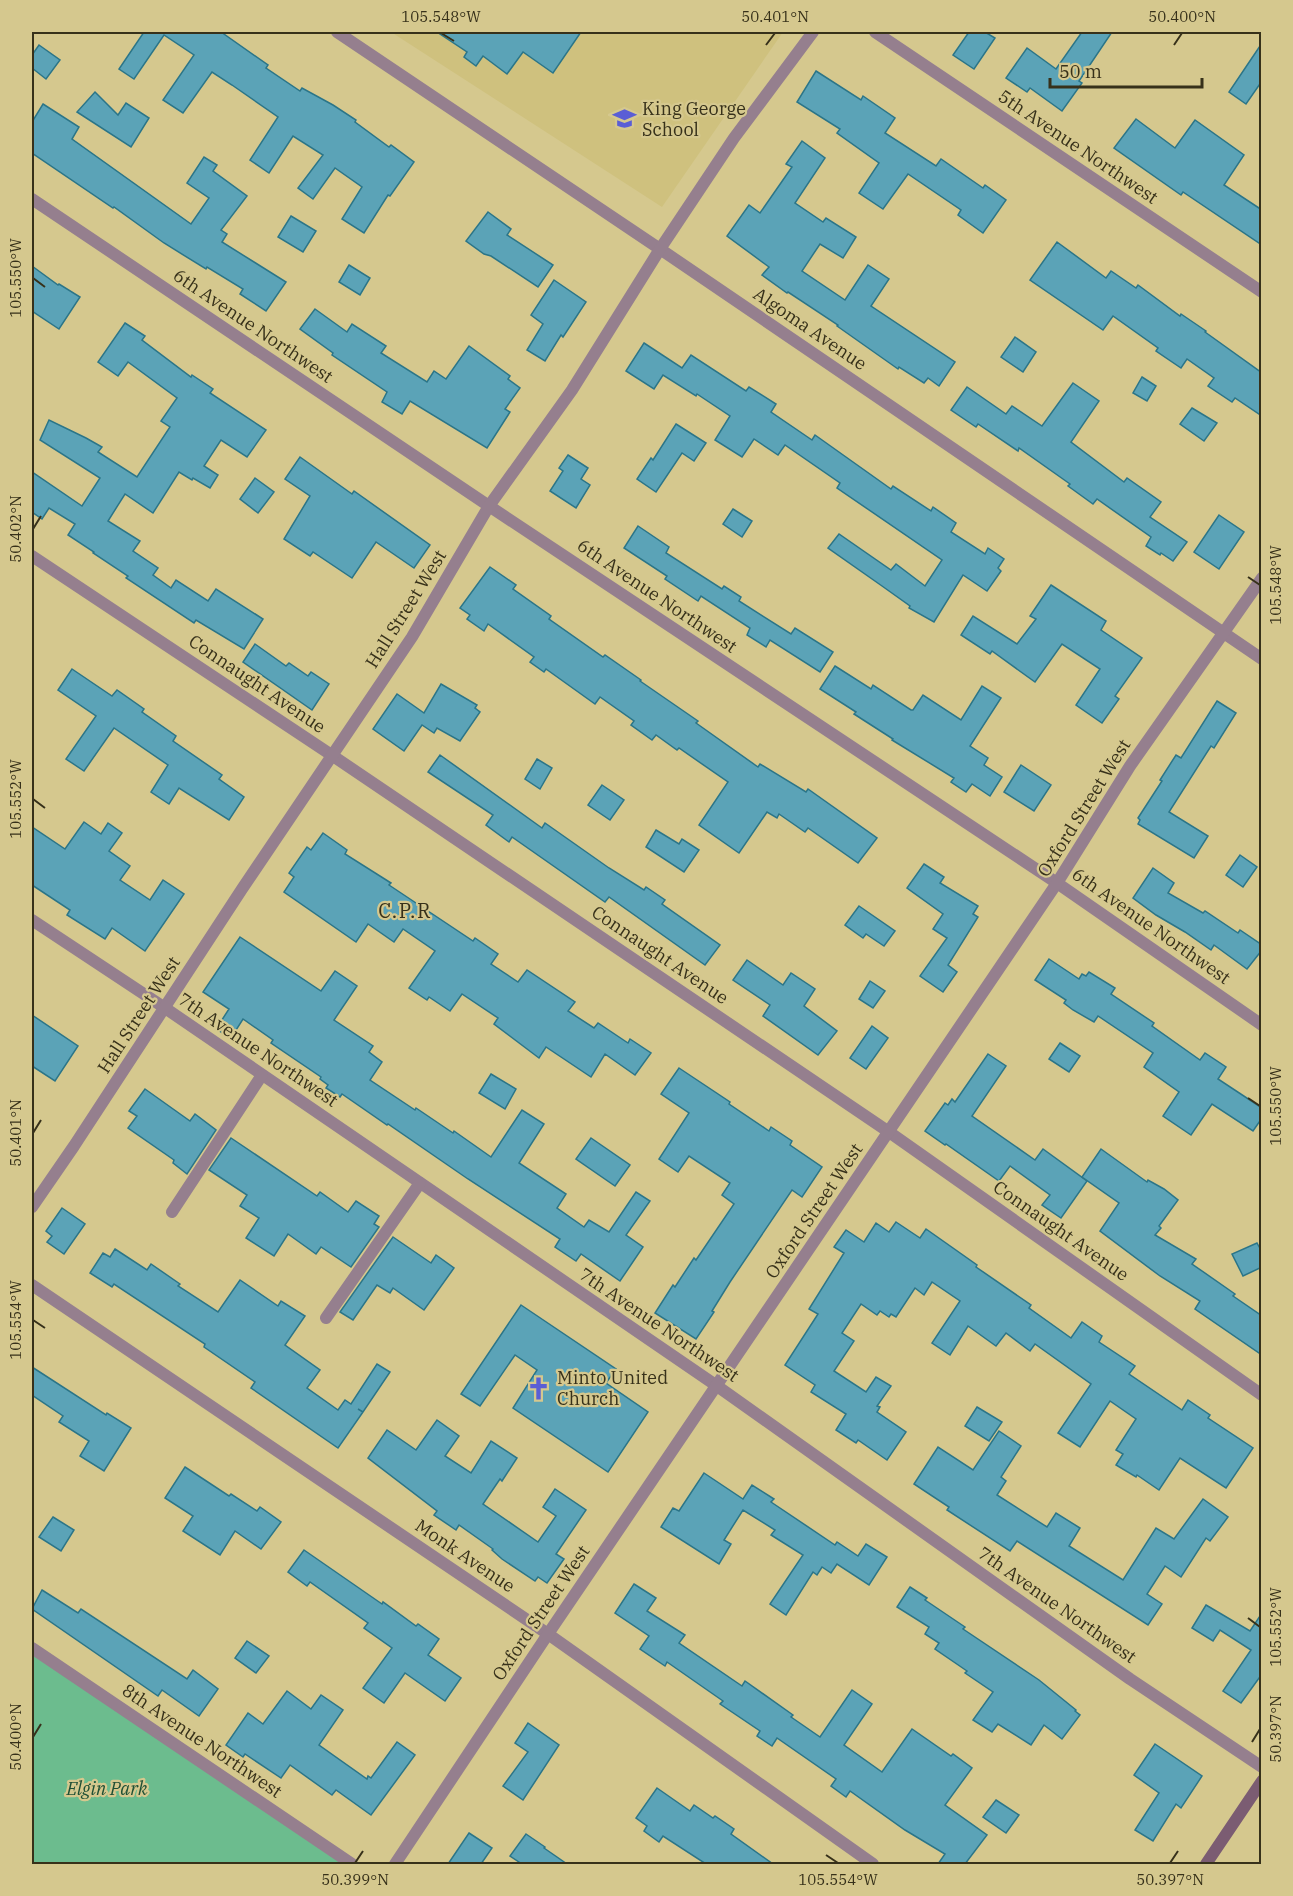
<svg xmlns="http://www.w3.org/2000/svg" width="1293" height="1896" font-family="'IBM Plex Serif',serif">
<style>
.built{fill:#cfc17e}
.green{fill:#6cbc8e}
.building{fill:#5ba3b7;stroke:#2b7588;stroke-width:1.5}
.lines{fill:none;stroke-linecap:round;stroke-linejoin:round}
.street{stroke:#957f8e;stroke-width:12}
.secondary{stroke:#7b5c72;stroke-width:12}
.ticks{fill:none;stroke:#37311a;stroke-width:2}
.labels{text-anchor:middle;stroke-width:4.5;stroke-linejoin:round;paint-order:stroke}
.poi-label{font-size:18px;fill:#37311a;stroke:#d5c88e;text-anchor:start}
.street-label{font-size:18px;fill:#37311a;stroke:#d5c88e}
.park-label{font-size:18px;font-style:italic;fill:#1e4f35;stroke:#d5c88e}
.neighbourhood-label{font-size:20px;letter-spacing:1.5px;fill:#37311a;stroke:#d5c88e}
.neatline{fill:none;stroke:#37311a;stroke-width:2}
.ticks-label{font-size:15px;text-anchor:middle;fill:#37311a}
</style>
<rect width="100%" height="100%" fill="#d5c88e"/>
<polygon class="built" points="391,32 783,32 662,207"/>
<polygon class="green" points="32,1648 352,1864 32,1864"/>
<g class="building">
<polygon points="144,32 221,32 268,65 266,68 300,91 302,88 333,105 356,120 355,122 389,147 391,145 414,162 390,196 388,195 364,233 342,219 362,187 335,168 313,199 298,188 323,155 293,136 269,173 250,160 278,117 232,85 212,72 183,113 163,100 194,55 164,35 134,79 119,69"/>
<polygon points="437,32 581,32 553,73 523,52 507,74 483,56 476,66 464,57 467,52"/>
<polygon points="969,32 985,32 995,38 974,69 953,55"/>
<polygon points="1082,32 1112,32 1079,81 1082,83 1062,111 1030,88 1027,92 1006,78 1027,48 1056,69"/>
<polygon points="1262,43 1262,81 1246,104 1229,92"/>
<polygon points="39,45 60,60 46,79 32,68 32,55"/>
<polygon points="816,71 861,100 863,96 895,118 885,133 936,166 941,159 983,188 985,185 1006,200 983,233 958,215 961,210 908,174 883,209 859,193 879,163 837,133 840,129 797,102"/>
<polygon points="95,92 118,115 126,103 149,118 131,147 77,112"/>
<polygon points="43,104 79,127 72,139 191,224 209,198 187,183 204,157 217,165 213,171 247,196 221,230 227,234 222,242 286,282 266,311 240,294 243,289 207,267 206,269 164,243 114,207 113,208 32,153 32,122"/>
<polygon points="1136,119 1175,148 1195,120 1244,155 1224,185 1262,210 1262,245 1183,192 1181,195 1114,148"/>
<polygon points="802,141 825,158 795,203 823,222 826,218 856,237 843,258 820,244 802,271 845,300 868,265 889,279 871,306 955,362 939,386 928,378 924,383 899,367 898,369 837,326 838,325 788,292 787,293 762,275 769,267 727,236 749,205 760,213 792,167 786,164"/>
<polygon points="488,212 511,229 507,235 553,265 538,287 491,256 484,254 466,241"/>
<polygon points="291,216 316,231 303,252 278,237"/>
<polygon points="1057,242 1106,278 1111,271 1136,288 1138,285 1180,316 1181,314 1206,331 1205,332 1262,373 1262,416 1235,398 1232,402 1208,386 1214,378 1187,359 1181,368 1156,351 1158,348 1113,316 1103,330 1030,280"/>
<polygon points="349,265 370,278 360,295 339,282"/>
<polygon points="32,266 58,285 59,284 80,297 59,329 32,311"/>
<polygon points="554,280 586,302 563,337 561,335 545,361 527,350 543,324 531,315"/>
<polygon points="315,309 347,332 352,324 386,346 381,353 427,382 434,371 446,379 469,346 510,376 508,379 520,388 505,409 510,412 487,448 410,401 402,414 382,402 387,392 332,355 333,353 300,329"/>
<polygon points="125,323 145,336 142,340 191,377 192,375 213,389 210,393 266,430 247,457 221,440 204,466 218,475 210,488 193,478 192,480 179,472 153,513 125,494 108,521 140,541 133,551 158,568 153,575 171,588 176,580 208,601 216,589 263,619 244,649 196,620 194,623 126,578 128,576 93,553 94,552 68,535 75,524 49,508 42,519 32,512 32,472 82,506 100,478 40,440 49,420 86,438 102,447 98,452 137,477 170,427 161,421 177,398 128,362 118,376 98,362"/>
<polygon points="1015,337 1036,352 1023,372 1001,357"/>
<polygon points="644,343 682,368 691,355 746,391 749,387 776,404 771,412 812,440 815,435 891,489 893,486 931,511 933,507 956,523 951,532 985,554 988,548 1004,559 998,568 1001,571 987,591 963,575 934,622 909,608 910,606 882,586 828,548 839,534 891,570 896,564 925,586 942,560 837,488 840,483 785,445 778,455 754,439 742,457 715,440 730,416 697,394 696,396 663,375 654,389 626,371"/>
<polygon points="1142,377 1156,386 1147,401 1133,393"/>
<polygon points="1073,383 1099,401 1071,442 1124,482 1127,478 1161,502 1150,517 1187,542 1173,561 1161,553 1160,555 1146,546 1151,537 1097,499 1093,504 1068,486 1070,484 1019,448 1018,451 978,424 976,427 951,410 967,387 1006,414 1012,406 1042,426"/>
<polygon points="1192,408 1217,423 1204,441 1180,424"/>
<polygon points="676,424 706,443 694,461 682,453 656,492 637,479 651,458 653,460"/>
<polygon points="568,455 588,468 581,479 590,485 576,508 550,491 563,471 559,468"/>
<polygon points="300,457 352,494 354,491 430,545 414,568 376,542 352,578 313,552 310,556 284,539 310,496 285,479"/>
<polygon points="255,478 274,492 258,513 240,499"/>
<polygon points="733,509 752,521 742,537 723,524"/>
<polygon points="1219,515 1244,532 1219,569 1194,552"/>
<polygon points="638,526 669,547 666,553 722,589 724,586 741,597 739,601 791,634 795,628 833,652 820,672 770,640 766,647 747,635 750,628 701,596 698,601 665,579 667,576 624,548"/>
<polygon points="490,567 516,585 513,589 551,616 549,619 603,657 605,655 641,680 640,681 698,721 696,723 758,767 760,764 806,792 808,789 877,838 858,863 808,828 805,832 779,814 777,818 767,812 739,853 699,825 728,782 679,748 677,750 656,735 652,740 631,725 634,721 600,697 595,704 546,669 544,672 530,662 534,657 488,624 484,631 467,619 470,615 460,608"/>
<polygon points="1051,585 1106,621 1101,630 1142,658 1115,696 1119,699 1102,723 1076,705 1100,669 1062,644 1035,682 992,651 990,654 961,635 973,616 1017,644 1036,619 1030,616"/>
<polygon points="255,644 286,666 289,663 308,676 311,672 329,684 312,710 243,662"/>
<polygon points="835,666 871,689 873,685 911,710 913,710 923,695 961,720 982,686 1001,698 970,746 988,758 984,765 1002,777 990,796 972,784 966,792 951,782 954,778 892,740 893,739 854,714 856,712 820,689"/>
<polygon points="72,669 112,696 117,690 144,709 142,712 176,736 173,741 222,775 219,779 244,797 229,820 179,788 169,804 151,792 168,765 114,728 84,771 66,759 96,716 58,690"/>
<polygon points="441,684 477,705 475,708 480,712 460,741 437,728 434,733 422,725 404,751 373,729 397,694 424,713"/>
<polygon points="1217,701 1236,713 1214,748 1211,746 1169,812 1208,836 1194,858 1138,824 1140,820 1138,818 1162,781 1160,780 1176,755 1181,758"/>
<polygon points="440,755 542,828 545,823 609,868 644,890 646,887 665,900 662,904 720,945 705,965 609,897 605,902 512,837 509,842 486,825 493,815 428,772"/>
<polygon points="537,759 552,768 540,789 525,779"/>
<polygon points="1021,765 1051,785 1034,811 1004,792"/>
<polygon points="602,785 624,800 610,820 588,805"/>
<polygon points="84,822 101,834 108,823 122,833 109,851 130,866 120,880 150,900 163,880 184,894 145,951 112,928 105,939 67,915 70,910 32,885 32,827 65,849"/>
<polygon points="656,830 679,844 682,839 699,850 684,872 646,847"/>
<polygon points="323,833 347,850 345,854 391,883 389,885 473,941 475,938 498,954 491,964 518,982 527,970 575,1002 568,1011 594,1028 598,1023 628,1043 630,1039 651,1053 635,1075 605,1054 591,1077 546,1047 539,1058 494,1024 498,1018 462,994 450,1011 429,997 427,1000 409,988 435,951 403,929 394,942 368,924 356,942 284,892 294,877 289,873 307,847 311,850"/>
<polygon points="1240,855 1257,867 1243,887 1226,875"/>
<polygon points="924,864 944,877 940,883 978,906 973,914 978,917 948,965 957,972 943,992 920,976 947,938 933,929 943,914 907,888"/>
<polygon points="1153,868 1174,883 1168,893 1203,913 1205,911 1238,933 1240,930 1262,945 1262,950 1247,969 1214,945 1211,950 1185,932 1156,915 1133,898"/>
<polygon points="859,906 895,931 884,946 866,934 863,938 845,925"/>
<polygon points="240,937 321,991 335,971 357,986 334,1020 373,1046 369,1052 382,1062 370,1080 415,1110 416,1108 453,1133 454,1131 491,1157 522,1110 544,1124 519,1163 566,1194 557,1208 584,1227 589,1220 609,1232 636,1192 650,1201 626,1235 643,1247 620,1281 581,1254 576,1261 555,1247 560,1239 468,1179 388,1124 387,1125 342,1094 340,1097 326,1088 328,1085 320,1079 321,1077 271,1043 273,1040 243,1019 231,1038 216,1029 229,1009 203,992"/>
<polygon points="1049,959 1079,979 1082,974 1086,976 1089,972 1115,988 1111,994 1154,1023 1152,1026 1200,1060 1205,1053 1226,1067 1218,1079 1262,1108 1262,1118 1253,1131 1212,1104 1191,1135 1163,1116 1179,1092 1144,1067 1153,1053 1098,1016 1094,1022 1073,1010 1064,1003 1066,1000 1035,980"/>
<polygon points="747,960 783,985 791,973 815,989 804,1006 837,1031 818,1055 763,1016 770,1005 733,980"/>
<polygon points="870,981 885,991 873,1008 859,999"/>
<polygon points="32,1015 78,1046 55,1081 32,1066"/>
<polygon points="872,1026 888,1038 866,1069 850,1058"/>
<polygon points="1060,1043 1080,1056 1069,1072 1049,1059"/>
<polygon points="988,1054 1006,1066 972,1116 1035,1160 1043,1149 1087,1181 1061,1218 1042,1205 1050,1195 1010,1166 999,1181 946,1144 945,1145 925,1131 945,1103 948,1105 952,1099 955,1102"/>
<polygon points="679,1068 730,1102 729,1104 769,1131 771,1127 792,1141 790,1145 822,1167 802,1197 792,1190 730,1282 712,1311 714,1312 696,1339 655,1313 673,1285 675,1287 694,1258 696,1260 734,1204 722,1195 730,1183 689,1156 678,1172 659,1159 689,1113 661,1094"/>
<polygon points="491,1074 516,1089 505,1109 479,1093"/>
<polygon points="145,1089 190,1121 195,1114 216,1130 187,1174 173,1163 174,1160 128,1128 137,1116 129,1111"/>
<polygon points="231,1138 317,1196 320,1192 348,1212 356,1201 379,1216 374,1224 379,1227 351,1267 321,1247 316,1254 288,1234 274,1256 246,1238 259,1218 240,1206 247,1195 209,1170"/>
<polygon points="591,1138 630,1165 615,1186 576,1159"/>
<polygon points="1101,1149 1147,1182 1148,1180 1164,1189 1178,1200 1159,1226 1161,1228 1155,1235 1196,1259 1192,1264 1235,1294 1233,1296 1262,1316 1262,1355 1195,1309 1200,1301 1160,1276 1100,1231 1119,1203 1082,1177"/>
<polygon points="62,1208 85,1224 64,1254 47,1242 52,1236 46,1231"/>
<polygon points="896,1222 920,1238 926,1229 977,1265 976,1267 1031,1305 1029,1308 1071,1338 1082,1322 1102,1336 1099,1342 1135,1366 1129,1374 1182,1410 1188,1400 1210,1415 1208,1418 1253,1448 1226,1488 1180,1458 1159,1490 1137,1475 1136,1477 1116,1465 1123,1454 1116,1450 1136,1419 1110,1401 1080,1447 1058,1433 1091,1384 1035,1344 1030,1351 1006,1333 996,1346 968,1326 950,1355 932,1343 960,1301 932,1282 924,1295 915,1288 896,1317 891,1314 889,1317 880,1311 877,1315 861,1304 842,1333 854,1341 834,1371 866,1392 876,1377 891,1386 877,1406 880,1407 877,1412 906,1432 887,1460 858,1440 856,1443 836,1430 846,1414 811,1392 815,1385 785,1365 818,1314 809,1309 844,1253 834,1247 846,1230 864,1242 876,1223 889,1232"/>
<polygon points="393,1237 431,1263 436,1255 454,1268 424,1310 393,1288 390,1293 377,1285 353,1320 340,1312"/>
<polygon points="1257,1243 1262,1252 1262,1267 1243,1276 1232,1254"/>
<polygon points="115,1249 147,1270 151,1264 180,1284 178,1286 218,1312 240,1280 278,1306 281,1301 305,1316 285,1345 320,1370 307,1388 338,1410 345,1400 351,1404 377,1364 390,1372 363,1412 358,1409 363,1412 338,1448 251,1388 255,1382 204,1347 205,1344 114,1284 112,1287 90,1273 103,1253 110,1257"/>
<polygon points="521,1305 616,1369 606,1383 648,1412 608,1472 513,1408 537,1370 515,1355 480,1406 461,1394"/>
<polygon points="32,1367 106,1415 107,1413 131,1428 104,1471 80,1456 89,1441 59,1422 63,1416 32,1395"/>
<polygon points="977,1407 1002,1422 989,1441 965,1426"/>
<polygon points="437,1420 459,1436 445,1456 471,1473 491,1441 517,1458 502,1481 500,1479 483,1504 538,1542 556,1516 543,1507 555,1489 586,1510 556,1554 564,1559 547,1583 538,1577 535,1581 502,1559 492,1550 493,1549 459,1525 456,1530 434,1515 437,1511 368,1458 387,1430 416,1450"/>
<polygon points="999,1431 1021,1446 1001,1477 1006,1481 997,1495 1047,1527 1056,1513 1080,1528 1069,1546 1123,1580 1156,1528 1174,1539 1203,1499 1228,1517 1210,1541 1206,1538 1181,1577 1165,1566 1147,1594 1162,1604 1148,1625 1017,1541 1010,1551 947,1510 949,1507 914,1484 938,1447 973,1470"/>
<polygon points="185,1467 229,1496 231,1494 257,1511 260,1507 281,1522 261,1549 235,1531 220,1555 183,1531 193,1516 165,1498"/>
<polygon points="704,1473 743,1499 752,1485 774,1499 771,1502 835,1545 837,1542 858,1556 866,1544 887,1557 869,1585 837,1564 831,1573 822,1567 817,1575 813,1572 786,1615 770,1604 803,1555 771,1535 775,1530 743,1510 724,1540 731,1544 719,1564 661,1527 673,1508 679,1511"/>
<polygon points="53,1517 74,1530 61,1551 39,1537"/>
<polygon points="304,1550 382,1604 383,1602 416,1626 418,1624 439,1639 428,1655 461,1678 445,1701 405,1673 384,1703 363,1688 392,1648 364,1628 368,1623 310,1582 307,1586 288,1572"/>
<polygon points="634,1584 656,1598 647,1611 685,1635 679,1643 742,1686 745,1681 793,1715 791,1717 820,1737 852,1690 872,1704 844,1745 882,1772 912,1729 951,1756 953,1754 972,1768 945,1805 987,1835 965,1864 938,1864 945,1854 905,1830 850,1791 846,1797 831,1786 836,1779 777,1738 772,1746 757,1736 760,1731 720,1704 723,1701 667,1662 665,1666 640,1649 649,1636 615,1613"/>
<polygon points="910,1587 927,1598 925,1600 965,1627 963,1629 1039,1680 1076,1710 1075,1711 1080,1715 1062,1739 1044,1725 1031,1745 998,1724 992,1732 973,1720 993,1692 965,1673 967,1671 935,1649 939,1643 925,1634 929,1627 897,1607"/>
<polygon points="42,1590 78,1613 81,1609 187,1679 193,1670 218,1689 199,1716 162,1690 158,1696 32,1609"/>
<polygon points="1206,1605 1250,1631 1262,1613 1262,1674 1241,1703 1223,1691 1251,1650 1220,1630 1213,1641 1192,1628"/>
<polygon points="247,1641 269,1656 256,1673 235,1658"/>
<polygon points="287,1691 311,1709 321,1695 343,1710 319,1745 367,1779 368,1776 371,1778 397,1742 415,1755 371,1815 336,1790 332,1795 290,1765 281,1778 245,1754 243,1757 226,1745 248,1713 263,1724"/>
<polygon points="528,1723 559,1745 523,1800 503,1786 528,1752 515,1743"/>
<polygon points="1155,1744 1202,1776 1181,1808 1176,1804 1153,1841 1135,1830 1159,1793 1134,1775"/>
<polygon points="657,1788 690,1811 694,1805 713,1818 715,1816 734,1829 731,1834 773,1864 706,1864 663,1836 659,1842 644,1831 647,1826 636,1818"/>
<polygon points="996,1800 1019,1815 1006,1833 983,1817"/>
<polygon points="469,1833 492,1848 481,1864 448,1864"/>
<polygon points="526,1834 545,1847 544,1848 567,1864 522,1864 510,1856"/>
</g>
<g class="lines">
<g class="street">
<polyline points="337,32 660,249 1262,659"/>
<polyline points="875,32 1262,292"/>
<polyline points="32,199 489,506 1057,883 1262,1025"/>
<polyline points="32,556 333,756 889,1132 1262,1395"/>
<polyline points="32,920 165,1008 717,1386 1130,1679 1262,1767"/>
<polyline points="32,1207 74,1146 242,889 412,637 489,506 572,390 660,249 734,138 813,32"/>
<polyline points="172,1212 262,1075"/>
<polyline points="32,1285 548,1634 873,1864"/>
<polyline points="326,1318 420,1183"/>
<polyline points="32,1648 352,1864"/>
<polyline points="395,1864 548,1634 1057,883 1130,766 1262,578"/>
</g>
<polyline class="secondary" points="1206,1864 1262,1781"/>
</g>
<path class="ticks" d="M441,33l13,8M766,45l9,-12M1174,45l8,-12M33,278l12,9M33,529l8,-13M1248,577l12,8M33,799l12,9M1248,1098l12,8M33,1133l8,-13M33,1320l12,8M1248,1618l12,9M33,1737l8,-13M1252,1742l8,-13M826,1855l12,8M355,1863l8,-12M1170,1863l8,-12"/>
<defs>
<symbol id="school-bare" viewBox="-9 -9 18 18"><path d="M0-5L7-2L0 1L-7-2ZM-4 1L0 2.5L4 1V4Q0 6-4 4Z" fill="#5a5ed5" stroke="#d5c88e" stroke-width="2.5" paint-order="stroke"/></symbol>
<symbol id="church-bare" viewBox="-9 -9 18 18"><path d="M-1.2-6h2.4v3.5h3.3v2.4h-3.3V6h-2.4V-.1h-3.3v-2.4h3.3Z" fill="#5a5ed5" stroke="#d5c88e" stroke-width="2.5" paint-order="stroke"/></symbol>
</defs>
<g fill-rule="evenodd">
<use href="#school-bare" x="608" y="102" width="33" height="33"/>
<use href="#church-bare" x="522" y="1372" width="33" height="33"/>
</g>
<g class="labels">
<g class="poi-label">
<text x="642" y="115">King George<tspan x="642" dy="21">School</tspan></text>
<text x="557" y="1384">Minto United<tspan x="557" dy="21">Church</tspan></text>
</g>
<g class="street-label">
<text transform="translate(1078 147) rotate(34)" y="6">5th Avenue Northwest</text>
<text transform="translate(253 326) rotate(34)" y="6">6th Avenue Northwest</text>
<text transform="translate(810 329) rotate(34)" y="6">Algoma Avenue</text>
<text transform="translate(657 596) rotate(34)" y="6">6th Avenue Northwest</text>
<text transform="translate(406 609) rotate(-58)" y="6">Hall Street West</text>
<text transform="translate(257 684) rotate(34)" y="6">Connaught Avenue</text>
<text transform="translate(1084 808) rotate(-58)" y="6">Oxford Street West</text>
<text transform="translate(1151 926) rotate(35)" y="6">6th Avenue Northwest</text>
<text transform="translate(660 955) rotate(34)" y="6">Connaught Avenue</text>
<text transform="translate(139 1015) rotate(-57)" y="6">Hall Street West</text>
<text transform="translate(258 1050) rotate(34)" y="6">7th Avenue Northwest</text>
<text transform="translate(814 1211) rotate(-56)" y="6">Oxford Street West</text>
<text transform="translate(1061 1231) rotate(35)" y="6">Connaught Avenue</text>
<text transform="translate(659 1325) rotate(34)" y="6">7th Avenue Northwest</text>
<text transform="translate(465 1556) rotate(34)" y="6">Monk Avenue</text>
<text transform="translate(1057 1605) rotate(35)" y="6">7th Avenue Northwest</text>
<text transform="translate(541 1613) rotate(-56)" y="6">Oxford Street West</text>
<text transform="translate(202 1741) rotate(34)" y="6">8th Avenue Northwest</text>
</g>
<g class="park-label">
<text x="107" y="1795">Elgin Park</text>
</g>
<g class="neighbourhood-label">
<text x="405" y="918">C.P.R</text>
</g>
</g>
<rect width="1293" height="1896" fill="none" stroke="#d5c88e" stroke-width="66"/>
<path d="M1050 78v9h152v-9" fill="none" stroke="#37311a" stroke-width="3"/>
<text x="1059" y="78" font-size="18" fill="#37311a" stroke="#d5c88e" stroke-width="4.5" paint-order="stroke">50 m</text>
<rect x="33" y="33" width="1227" height="1830" class="neatline"/>
<g class="ticks-label">
<text x="441" y="22">105.548°W</text>
<text x="775" y="22">50.401°N</text>
<text x="1182" y="22">50.400°N</text>
<text transform="translate(16 278) rotate(-90)" y="5">105.550°W</text>
<text transform="translate(16 529) rotate(-90)" y="5">50.402°N</text>
<text transform="translate(1276 585) rotate(-90)" y="5">105.548°W</text>
<text transform="translate(16 799) rotate(-90)" y="5">105.552°W</text>
<text transform="translate(1276 1106) rotate(-90)" y="5">105.550°W</text>
<text transform="translate(16 1133) rotate(-90)" y="5">50.401°N</text>
<text transform="translate(16 1320) rotate(-90)" y="5">105.554°W</text>
<text transform="translate(1276 1627) rotate(-90)" y="5">105.552°W</text>
<text transform="translate(1276 1729) rotate(-90)" y="5">50.397°N</text>
<text transform="translate(16 1737) rotate(-90)" y="5">50.400°N</text>
<text x="355" y="1885">50.399°N</text>
<text x="838" y="1885">105.554°W</text>
<text x="1170" y="1885">50.397°N</text>
</g>
</svg>
